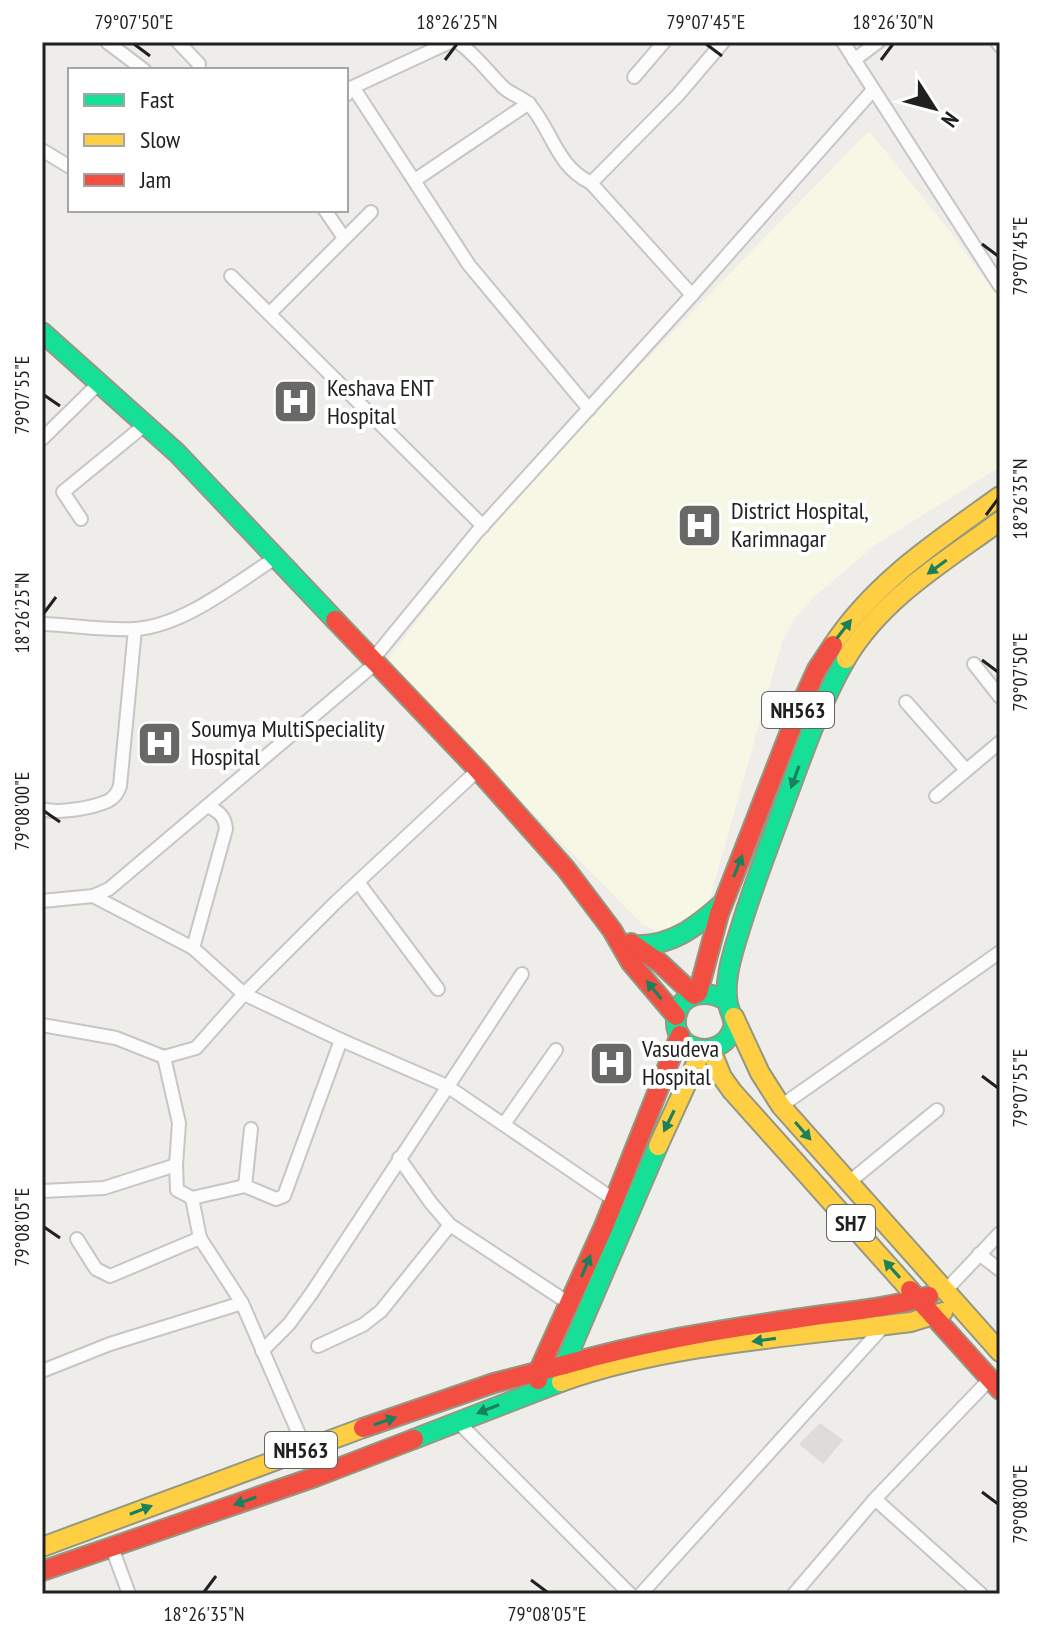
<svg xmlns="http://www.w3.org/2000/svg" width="1042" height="1636" font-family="'PT Sans Narrow',sans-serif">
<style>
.residential{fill:#dedcda}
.education{fill:#f6f7e5}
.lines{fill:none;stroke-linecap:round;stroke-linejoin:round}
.street-casing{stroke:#c7c6c5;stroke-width:16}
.fast-casing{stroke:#959880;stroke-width:22}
.slow-casing{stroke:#959880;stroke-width:22}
.jam-casing{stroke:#959880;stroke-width:22}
.street{stroke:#fdfcfc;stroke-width:12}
.fast{stroke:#16e098;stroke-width:18}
.slow{stroke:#ffcf43;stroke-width:18}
.jam{stroke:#f24e42;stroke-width:18}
.oneway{fill:#1b805c}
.ticks{fill:none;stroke:#202020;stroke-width:3}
.labels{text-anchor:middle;stroke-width:8;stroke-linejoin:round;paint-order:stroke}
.shield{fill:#fff;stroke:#636363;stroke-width:2}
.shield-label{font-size:22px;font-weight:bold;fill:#202020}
.poi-label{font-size:24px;fill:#202020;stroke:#fff;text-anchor:start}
.neatline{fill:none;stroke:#202020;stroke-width:3}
.ticks-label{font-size:20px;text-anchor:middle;fill:#202020}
</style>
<rect width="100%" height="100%" fill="#efede9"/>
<polygon class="residential" points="820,1423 843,1440 823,1464 799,1444"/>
<polygon class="education" points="869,131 949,230 1000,299 1000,467 875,545 814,597 796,617 782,642 706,913 667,936 642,924 389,667 390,656 478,542 620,386"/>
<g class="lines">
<defs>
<g id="street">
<polyline points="107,42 144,70"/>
<polyline points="178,42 199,64"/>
<path d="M458,42c18,13 29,29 45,45 7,7 19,10 26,17 24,27 26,61 62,79l101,112"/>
<polyline points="843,42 1000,286"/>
<polyline points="997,42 1000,46"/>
<polyline points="854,60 878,42"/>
<polyline points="634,77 664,42"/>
<polyline points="353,87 450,42"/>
<polyline points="346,95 353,87 469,265 589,409"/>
<polyline points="42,150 70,167"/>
<polyline points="415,180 529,103"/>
<polyline points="591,183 678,95 723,42"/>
<polyline points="325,210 344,238"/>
<polyline points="231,276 483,526"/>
<polyline points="270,313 371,212"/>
<polyline points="42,439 98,384"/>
<polyline points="81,519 63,492 146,424"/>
<path d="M42,624c30,1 63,7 93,5 49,-3 101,-46 142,-72"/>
<polyline points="373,659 477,532 692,295 873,90"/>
<polyline points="974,664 1000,697"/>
<polyline points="906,702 966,770"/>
<polyline points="936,796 1000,742"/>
<path d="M42,809c17,5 50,-1 66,-8 6,-3 10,-9 12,-15l15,-157"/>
<polyline points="358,882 438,989"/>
<polyline points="93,896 193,948 244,994 341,1040 447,1086 613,1199"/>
<polyline points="42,901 93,896 109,889 376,663"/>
<path d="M193,948l33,-119c-1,-13 -7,-17 -18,-23"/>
<polyline points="42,1025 116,1038 164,1057 196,1048 244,994 334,904 478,770"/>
<polyline points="164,1057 179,1123 176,1165 177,1190 192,1198 200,1238 242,1303"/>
<polyline points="781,1106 1000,952"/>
<polyline points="504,1124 556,1050"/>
<polyline points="399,1158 431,1203 450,1225 570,1304"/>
<polyline points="848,1183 937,1110"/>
<polyline points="245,1186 251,1129"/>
<polyline points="42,1191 104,1188 176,1165"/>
<polyline points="192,1198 245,1186 276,1199 284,1196 341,1040"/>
<polyline points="77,1239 96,1269 110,1276 200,1238"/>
<polyline points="979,1254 1000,1270"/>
<polyline points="945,1291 1000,1233"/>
<polyline points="318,1346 363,1325 381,1311 450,1225"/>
<polyline points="262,1351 289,1324 311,1294 522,974"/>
<polyline points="42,1371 110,1344 242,1303 305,1448"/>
<polyline points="457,1421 630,1594"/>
<polyline points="875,1499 981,1594"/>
<polyline points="111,1545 129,1594"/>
<polyline points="641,1594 883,1327"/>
<polyline points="794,1594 875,1499 990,1379"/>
</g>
<g id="fast">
<polyline points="42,332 177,453 335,620"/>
<path d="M634,945c37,2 62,-18 89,-42"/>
<path d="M727,1001c-19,-12 -49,-10 -51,19 -2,32 42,39 55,13 6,-11 -1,-19 -3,-29 -5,-24 6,-56 13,-78 13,-43 30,-85 45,-127 18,-48 34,-95 60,-140"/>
<polyline points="414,1439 561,1382 564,1365 658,1146"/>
</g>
<g id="slow">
<path d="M833,645c42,-64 106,-105 167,-149"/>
<path d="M846,659c36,-61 98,-97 154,-138"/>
<polyline points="734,1017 760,1073 781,1106 1000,1352"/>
<polyline points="711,1050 722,1077 732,1091 910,1290"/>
<polyline points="658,1146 702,1050"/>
<path d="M561,1382c104,-38 239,-46 350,-60l32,-10"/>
<polyline points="42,1547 363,1428"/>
</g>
<g id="jam">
<polyline points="335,620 478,770 566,869 612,930 631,963 676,1016"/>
<polyline points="631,943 660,963 694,995"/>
<polyline points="698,993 719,914 798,711 817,669 833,645"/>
<polyline points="910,1290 1000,1390"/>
<path d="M564,1365c76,-22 153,-35 231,-46 45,-7 90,-10 134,-23"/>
<polyline points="538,1380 539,1370 604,1226 680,1035"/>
<polyline points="363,1428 494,1383 564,1365"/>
<polyline points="42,1571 315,1477 414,1439"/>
</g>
</defs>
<use href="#street" class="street-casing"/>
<use href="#fast" class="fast-casing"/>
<use href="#slow" class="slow-casing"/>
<use href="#jam" class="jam-casing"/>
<use href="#street" class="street"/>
<use href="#fast" class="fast"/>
<use href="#slow" class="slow"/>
<use href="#jam" class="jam"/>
</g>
<defs><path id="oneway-solid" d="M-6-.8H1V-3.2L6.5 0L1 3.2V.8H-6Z" transform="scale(2)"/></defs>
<g class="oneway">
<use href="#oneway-solid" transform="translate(937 567) rotate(144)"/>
<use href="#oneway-solid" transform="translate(844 629) rotate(-52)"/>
<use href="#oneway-solid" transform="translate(795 777) rotate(110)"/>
<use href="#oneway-solid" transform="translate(738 866) rotate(-68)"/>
<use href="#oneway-solid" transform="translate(654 990) rotate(-130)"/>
<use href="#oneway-solid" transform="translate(669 1121) rotate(116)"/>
<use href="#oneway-solid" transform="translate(803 1131) rotate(49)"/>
<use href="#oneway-solid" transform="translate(586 1266) rotate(-67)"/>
<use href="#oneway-solid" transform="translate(892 1269) rotate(-132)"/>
<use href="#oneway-solid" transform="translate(764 1340) rotate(172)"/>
<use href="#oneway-solid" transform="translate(488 1409) rotate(159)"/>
<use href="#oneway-solid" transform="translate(385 1421) rotate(-19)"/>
<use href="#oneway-solid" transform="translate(245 1501) rotate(161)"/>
<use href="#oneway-solid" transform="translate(141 1510) rotate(-21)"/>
</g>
<path class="ticks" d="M134,44l16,12M706,44l16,12M445,60l12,-16M881,60l12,-16M982,244l16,12M44,395l16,11M986,515l12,-16M44,613l12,-16M982,660l16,12M44,811l16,11M982,1076l16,12M44,1227l16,11M982,1492l16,12M531,1580l16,12M204,1592l12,-16"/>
<defs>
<symbol id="hospital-square" viewBox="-11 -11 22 22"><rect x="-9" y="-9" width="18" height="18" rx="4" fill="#686866" stroke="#fff"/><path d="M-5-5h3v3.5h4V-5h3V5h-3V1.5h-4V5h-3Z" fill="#fff"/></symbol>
</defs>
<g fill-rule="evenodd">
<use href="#hospital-square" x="270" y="376" width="51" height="51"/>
<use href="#hospital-square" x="674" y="500" width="51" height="51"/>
<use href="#hospital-square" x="134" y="718" width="51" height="51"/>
<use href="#hospital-square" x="586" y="1038" width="51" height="51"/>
</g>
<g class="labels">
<g class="shield">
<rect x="762" y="692" width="72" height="36" rx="6"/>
<rect x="827" y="1205" width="48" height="36" rx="6"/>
<rect x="265" y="1432" width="72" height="36" rx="6"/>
</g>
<g class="shield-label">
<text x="798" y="718">NH563</text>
<text x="851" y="1231">SH7</text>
<text x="301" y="1458">NH563</text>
</g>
<g class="poi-label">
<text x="327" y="396">Keshava ENT<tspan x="327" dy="28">Hospital</tspan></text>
<text x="731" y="519">District Hospital,<tspan x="731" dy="28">Karimnagar</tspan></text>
<text x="191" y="737">Soumya MultiSpeciality<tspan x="191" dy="28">Hospital</tspan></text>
<text x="642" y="1057">Vasudeva<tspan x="642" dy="28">Hospital</tspan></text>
</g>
</g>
<rect width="1042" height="1636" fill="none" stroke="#ffffff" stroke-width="88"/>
<rect x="68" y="68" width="280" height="144" fill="#ffffff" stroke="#a6a6a6" stroke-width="2"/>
<rect x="84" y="94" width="40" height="12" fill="#16e098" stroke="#a6a6a6" stroke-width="2"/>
<text x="140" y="108" font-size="24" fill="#202020">Fast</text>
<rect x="84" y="134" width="40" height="12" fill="#ffcf43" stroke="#a6a6a6" stroke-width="2"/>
<text x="140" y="148" font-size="24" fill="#202020">Slow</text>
<rect x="84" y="174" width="40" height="12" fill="#f24e42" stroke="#a6a6a6" stroke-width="2"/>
<text x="140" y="188" font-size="24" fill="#202020">Jam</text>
<g transform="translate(934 108) rotate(126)" stroke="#ffffff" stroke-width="6" paint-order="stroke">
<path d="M0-6L14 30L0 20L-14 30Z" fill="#202020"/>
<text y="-12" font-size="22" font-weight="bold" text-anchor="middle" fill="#202020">N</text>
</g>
<rect x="44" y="44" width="954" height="1548" class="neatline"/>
<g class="ticks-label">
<text x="134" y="29">79°07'50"E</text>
<text x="457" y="29">18°26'25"N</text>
<text x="706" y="29">79°07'45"E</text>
<text x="893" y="29">18°26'30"N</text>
<text transform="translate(1020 256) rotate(-90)" y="7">79°07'45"E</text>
<text transform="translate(22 395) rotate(-90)" y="7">79°07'55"E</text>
<text transform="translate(1020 499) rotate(-90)" y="7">18°26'35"N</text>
<text transform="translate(22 613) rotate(-90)" y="7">18°26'25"N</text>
<text transform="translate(1020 672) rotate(-90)" y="7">79°07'50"E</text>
<text transform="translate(22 811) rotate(-90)" y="7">79°08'00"E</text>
<text transform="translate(1020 1088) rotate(-90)" y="7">79°07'55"E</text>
<text transform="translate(22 1227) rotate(-90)" y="7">79°08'05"E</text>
<text transform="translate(1020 1504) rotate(-90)" y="7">79°08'00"E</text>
<text x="204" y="1621">18°26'35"N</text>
<text x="547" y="1621">79°08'05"E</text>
</g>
</svg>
